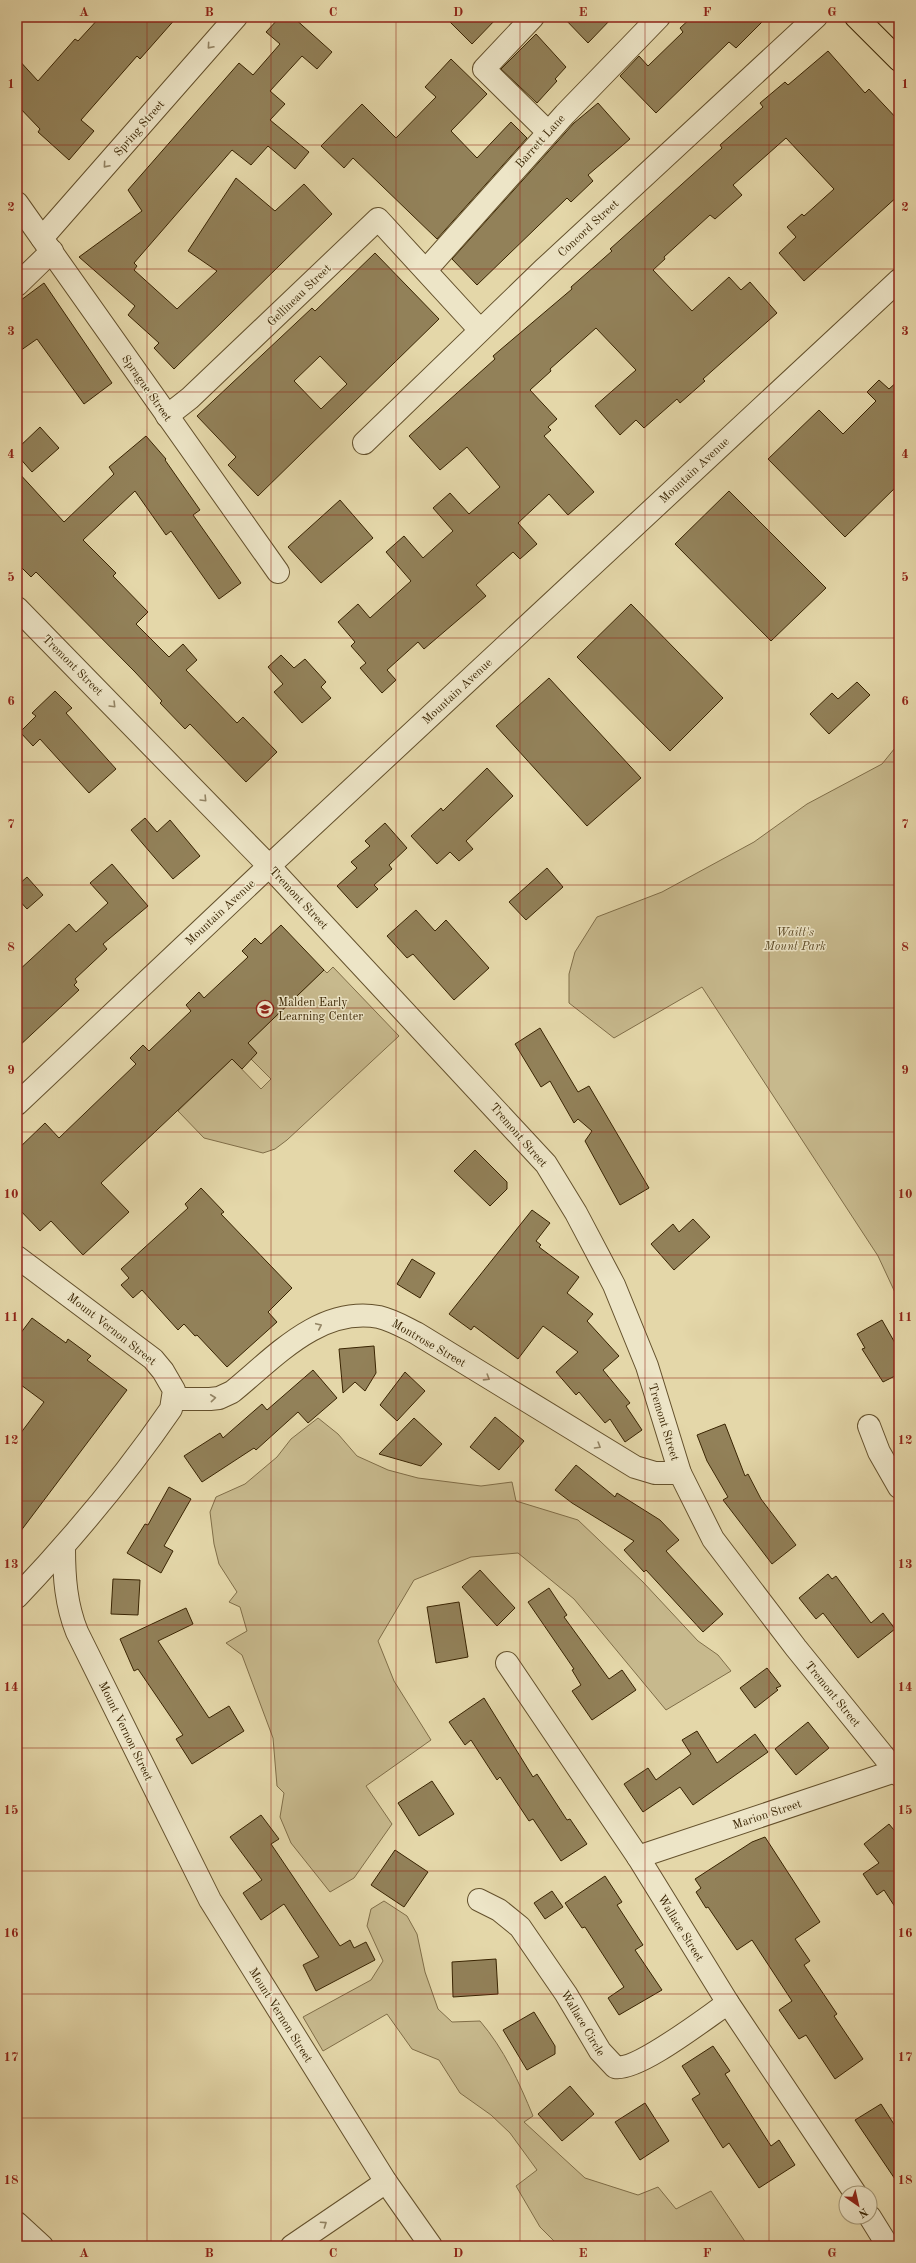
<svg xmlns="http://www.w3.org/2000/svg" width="916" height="2263" font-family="'Old Standard TT',serif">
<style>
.green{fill:#c7b98d;stroke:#806e48}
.building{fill:#928159;stroke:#392402;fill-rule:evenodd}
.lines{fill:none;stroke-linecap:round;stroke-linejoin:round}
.minor-casing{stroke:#64512c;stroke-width:24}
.major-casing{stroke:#392402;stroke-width:24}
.minor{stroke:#ede5c7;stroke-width:22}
.major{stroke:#e4d7a9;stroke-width:22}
.oneway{stroke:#938464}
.grid{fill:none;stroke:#8f2418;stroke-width:1;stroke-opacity:0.55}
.labels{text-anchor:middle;stroke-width:3;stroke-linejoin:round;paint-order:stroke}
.street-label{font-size:12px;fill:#392402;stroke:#ede5c7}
.park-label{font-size:12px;font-style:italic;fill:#5c4925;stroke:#ede5c7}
.poi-label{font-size:12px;fill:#392402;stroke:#ede5c7;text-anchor:start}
.neatline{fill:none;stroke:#8f2418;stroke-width:1.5}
.grid-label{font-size:13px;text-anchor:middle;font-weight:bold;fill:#8f2418}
</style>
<rect width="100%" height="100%" fill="#e4d7a9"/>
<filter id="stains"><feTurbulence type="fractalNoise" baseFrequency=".005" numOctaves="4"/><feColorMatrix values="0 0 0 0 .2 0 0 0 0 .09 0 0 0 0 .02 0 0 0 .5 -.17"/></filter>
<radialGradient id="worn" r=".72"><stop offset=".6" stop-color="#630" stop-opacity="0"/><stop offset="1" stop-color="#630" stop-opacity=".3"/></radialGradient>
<g class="green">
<polygon points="899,743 899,1301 878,1256 702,987 614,1038 569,1003 569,974 575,952 597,917 662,892 754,842 807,804 882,764"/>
<polygon points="333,967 399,1036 287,1140 275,1149 263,1153 204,1138 178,1111 232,1059 261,1089 271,1079 251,1059 257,1053 248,1043 324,970 327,973"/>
<polygon points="318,1418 338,1434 357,1456 388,1470 418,1478 481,1486 512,1482 516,1501 578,1520 643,1582 698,1641 718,1655 731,1671 666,1710 574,1599 518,1553 471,1557 414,1580 378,1641 394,1681 431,1740 366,1786 392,1824 354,1878 330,1892 291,1843 280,1817 284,1793 277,1786 273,1738 242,1655 226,1643 247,1631 240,1607 229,1602 237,1592 219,1564 214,1544 210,1512 216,1497 245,1484 277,1457 291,1439"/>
<path d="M384,1901l23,15 10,18 8,38 13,37 14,13 28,-1c24,28 39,61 53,95l-9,6 61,56 53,17 20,-8 18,22 35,-18 37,55h-189l-19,-19 -24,-41 21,-16 -27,-37 -19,-18 -31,-22 -21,-33 -27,-11 -25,-35 -64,37 -20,-34 68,-37 12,-19 -16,-35 4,-17z"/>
</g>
<g class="building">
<polygon points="100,17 177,17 140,59 137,56 81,120 94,131 69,160 38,132 40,129 17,105 17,58 38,81 75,39 78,41"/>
<polygon points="280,17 293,17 332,52 317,69 302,56 270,91 285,104 270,120 309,152 295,169 268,146 251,165 232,150 134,263 137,266 134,270 177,309 217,271 188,251 236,178 275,211 304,184 332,214 174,369 154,348 159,343 128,315 135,306 79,257 142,211 128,190 239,63 253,75 280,44 266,32"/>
<polygon points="445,17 498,17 472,44"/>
<polygon points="563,17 613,17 588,43"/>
<polygon points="692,17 767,17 736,48 729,42 656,113 620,76 639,56 648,66 683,32 680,28"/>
<polygon points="536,34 566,67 555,79 557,81 537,103 501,69"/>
<polygon points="828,51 865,93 869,89 899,121 899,195 804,281 779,253 796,237 787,227 802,214 804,216 834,189 786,138 733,185 742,195 715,219 710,215 664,257 665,259 653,270 692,311 729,277 741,290 750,282 777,313 703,379 705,381 680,403 677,399 644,428 636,420 620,435 595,406 636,370 596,328 550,369 551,371 530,390 557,419 548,427 551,430 544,436 594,492 568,515 549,494 518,523 537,544 520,559 513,552 476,585 486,596 424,649 418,642 387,670 396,680 382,693 360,668 366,663 351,646 355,642 338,622 358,604 370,618 411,581 386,552 404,536 423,558 453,531 433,508 450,493 469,514 500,487 467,447 440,470 409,436 495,359 493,356 572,289 571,287 612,251 610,249 722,148 720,145 763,107 760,103 785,82 788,85"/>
<polygon points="451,59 487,94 451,131 477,158 511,122 527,138 437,239 353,158 344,168 321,146 362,104 396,138 436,97 425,87"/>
<polygon points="598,103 630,139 588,175 593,181 571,202 567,198 477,285 452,259 574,123"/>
<path d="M375,253l64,66 -181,177 -30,-31 8,-8 -39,-41 115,-108 3,3zM320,356l27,28 -26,25 -27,-28z"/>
<polygon points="44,283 112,383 84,404 37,339 17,353 17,303"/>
<polygon points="879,380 889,389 899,380 899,484 845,537 768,459 819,410 843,434 876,401 867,392"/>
<polygon points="40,427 59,448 32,472 17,455 17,449"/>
<polygon points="146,436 166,459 165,460 200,510 193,515 241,583 219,599 171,531 166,535 135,491 83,540 116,573 113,576 148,612 136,624 169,657 183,644 197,660 186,670 237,723 243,717 277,752 246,782 190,724 185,729 160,703 162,701 135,672 36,572 31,577 17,563 17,471 64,522 114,474 109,467"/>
<polygon points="729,491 826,588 771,641 675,544"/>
<polygon points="340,500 373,538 321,583 288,547"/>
<polygon points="631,604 723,698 670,751 577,657"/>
<polygon points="281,655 294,668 305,659 326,682 321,687 331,698 302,723 274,692 283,684 268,667"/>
<polygon points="549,678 641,778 587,826 496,726"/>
<polygon points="857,682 870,695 829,734 810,714 832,693 838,699"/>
<polygon points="55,691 72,708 66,713 116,769 89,793 40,739 33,746 20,732 36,716 32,713"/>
<polygon points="487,768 513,796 466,841 473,849 459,861 450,852 437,864 411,836 441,808 443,811"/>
<polygon points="145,818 157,832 170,820 200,856 173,879 131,830"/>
<polygon points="385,823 407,848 389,865 392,869 374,885 378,889 357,908 337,886 357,868 351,862 370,846 365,841"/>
<polygon points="112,864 148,906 103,944 107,949 75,979 77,982 74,985 79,990 17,1048 17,972 69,924 76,932 108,903 90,883"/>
<polygon points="547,868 563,887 526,920 509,902"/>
<polygon points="27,877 43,895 27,909 17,898 17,886"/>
<polygon points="416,910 435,931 446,920 489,968 454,1000 413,954 407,958 387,936"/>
<polygon points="281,925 324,970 248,1043 257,1053 242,1069 232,1059 101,1183 129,1212 83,1255 51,1221 40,1231 17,1207 17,1150 45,1123 59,1138 136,1064 130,1058 143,1045 149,1051 191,1011 186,1005 199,992 204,998 248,957 242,951 255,938 261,944"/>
<polygon points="540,1028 578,1092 589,1086 649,1188 620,1205 585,1141 592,1131 578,1119 574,1123 550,1081 541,1087 515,1044"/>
<polygon points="475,1150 507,1182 507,1189 490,1206 454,1171"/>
<polygon points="201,1188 224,1212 221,1214 292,1288 268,1312 277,1322 227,1367 197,1335 195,1336 184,1324 178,1330 142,1290 133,1298 121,1285 129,1278 121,1269 188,1208 185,1204"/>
<polygon points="532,1210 550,1223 536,1241 541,1245 539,1247 579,1277 567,1293 593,1314 587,1321 619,1356 603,1370 630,1403 626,1406 642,1430 625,1442 610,1419 605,1423 579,1392 576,1395 556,1372 578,1352 543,1326 518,1359 474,1326 471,1330 449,1314"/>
<polygon points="693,1219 710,1237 674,1270 651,1244 673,1224 679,1232"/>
<polygon points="412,1259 435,1273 420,1298 397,1284"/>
<polygon points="32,1318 66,1343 68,1339 91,1356 87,1360 127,1390 17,1536 17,1438 44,1402 17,1382 17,1338"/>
<polygon points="882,1320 899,1350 899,1374 883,1382 862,1349 865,1348 857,1334"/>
<polygon points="374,1346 376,1373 365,1391 355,1382 343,1393 339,1349"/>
<polygon points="313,1370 337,1398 308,1423 298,1412 256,1450 254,1448 202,1482 184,1456 220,1433 223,1438 262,1404 267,1410"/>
<polygon points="405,1372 425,1391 397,1421 380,1405"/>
<polygon points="495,1417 524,1441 499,1470 470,1447"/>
<polygon points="414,1418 442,1444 421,1466 379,1454"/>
<polygon points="725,1424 745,1476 748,1474 761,1499 796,1545 772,1564 723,1500 728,1497 707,1461 697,1435"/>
<polygon points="576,1465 615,1497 617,1493 660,1520 679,1540 666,1551 723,1614 703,1632 646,1570 644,1572 624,1550 634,1541 572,1503 555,1490"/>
<polygon points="169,1487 191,1499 164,1546 173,1551 161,1573 127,1553 145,1524 148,1525"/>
<polygon points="480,1570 515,1608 497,1626 462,1587"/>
<polygon points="828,1574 832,1579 836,1576 871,1623 883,1613 895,1629 858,1658 823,1613 816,1619 799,1598"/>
<polygon points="113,1579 140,1580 138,1615 111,1614"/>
<polygon points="549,1588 567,1615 564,1617 609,1679 622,1670 636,1690 592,1720 572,1691 581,1685 572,1670 574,1669 528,1602"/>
<polygon points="459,1602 468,1657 436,1663 427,1607"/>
<polygon points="186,1608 193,1624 158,1641 209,1718 229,1706 244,1731 192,1764 176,1739 183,1735 138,1669 134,1671 120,1639"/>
<polygon points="767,1668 781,1686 776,1688 778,1690 755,1708 740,1688"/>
<polygon points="484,1698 533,1777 537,1774 567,1820 570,1819 587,1844 561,1861 533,1819 529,1821 500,1777 497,1780 471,1740 465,1745 449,1722"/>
<polygon points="808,1722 829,1748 796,1775 775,1749"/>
<polygon points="697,1731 717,1763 755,1734 768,1752 693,1805 680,1787 643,1812 624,1784 648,1768 656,1780 691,1754 682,1740"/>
<polygon points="432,1781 454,1814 419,1836 398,1803"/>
<polygon points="261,1815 279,1839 271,1844 340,1946 350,1940 354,1948 366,1942 375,1960 316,1991 303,1965 319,1957 284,1904 261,1920 243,1893 262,1880 230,1837"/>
<polygon points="889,1824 899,1836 899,1913 884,1890 877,1895 863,1874 879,1863 864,1844"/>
<polygon points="765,1837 820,1922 795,1939 810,1961 804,1965 837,2014 834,2016 863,2059 835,2079 806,2035 799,2039 779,2010 792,2001 752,1940 737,1950 708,1907 706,1908 696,1892 701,1888 695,1879 752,1842"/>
<polygon points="395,1850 428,1872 404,1907 371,1885"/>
<polygon points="605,1876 622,1902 617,1905 643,1945 635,1950 662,1990 619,2015 608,1998 624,1987 585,1927 582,1928 565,1903"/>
<polygon points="552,1891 563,1907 545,1919 534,1903"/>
<polygon points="496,1959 498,1994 453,1997 452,1962"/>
<polygon points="534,2012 555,2046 555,2054 527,2070 503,2030"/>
<polygon points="713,2046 730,2071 725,2074 771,2146 779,2140 795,2165 759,2188 729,2143 723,2148 692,2099 700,2094 682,2066"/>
<polygon points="570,2086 594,2114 562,2141 538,2114"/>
<polygon points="645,2103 669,2141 640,2160 615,2122"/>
<polygon points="881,2104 899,2132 899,2185 855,2120"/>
</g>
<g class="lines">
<defs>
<g id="minor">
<polyline points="533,17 484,69 548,132"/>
<polyline points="17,203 278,572"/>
<polyline points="42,238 236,17"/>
<polyline points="426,270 565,114 659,17"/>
<polyline points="17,285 52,251"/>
<polyline points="167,416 190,398 378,219 480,330"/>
<polyline points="364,443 544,269 816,17"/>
<polyline points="17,608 269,866 546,1164 576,1213 614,1285 647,1366 680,1473 713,1539 796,1648 899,1775"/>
<polyline points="17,1104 269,866 899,280"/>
<path d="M17,1257l136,102 10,12 11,19 -3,19c-46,67 -98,129 -154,188"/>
<path d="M174,1399h36l9,-1 13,-6c42,-34 87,-86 147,-75 13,3 25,10 37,16l219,134 20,6h25"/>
<polyline points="869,1426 879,1452 899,1487"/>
<path d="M64,1548c0,29 2,57 13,84l133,268 176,282 45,64"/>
<polyline points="507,1663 638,1857 728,2003 855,2193"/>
<polyline points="638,1857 895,1771"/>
<path d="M479,1900l20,10 21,17 46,67 34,57 15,16c22,5 92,-50 113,-64"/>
<polyline points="870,2217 888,2246"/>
<polyline points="17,2223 42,2246"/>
<polyline points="292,2246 386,2182"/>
</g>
<polyline id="major" points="856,17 899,60"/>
</defs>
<use href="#minor" class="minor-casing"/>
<use href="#major" class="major-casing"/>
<use href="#minor" class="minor"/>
<use href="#major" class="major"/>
</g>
<defs><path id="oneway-chevron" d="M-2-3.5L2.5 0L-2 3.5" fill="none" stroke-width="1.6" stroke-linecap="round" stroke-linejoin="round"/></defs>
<g class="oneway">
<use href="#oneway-chevron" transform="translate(210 46) rotate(131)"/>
<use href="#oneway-chevron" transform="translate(106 165) rotate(131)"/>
<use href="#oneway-chevron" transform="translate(113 705) rotate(45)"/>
<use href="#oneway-chevron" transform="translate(204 799) rotate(46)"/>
<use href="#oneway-chevron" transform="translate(319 1326) rotate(-25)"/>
<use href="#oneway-chevron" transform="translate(487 1378) rotate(32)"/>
<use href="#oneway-chevron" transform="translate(213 1398) rotate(-6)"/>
<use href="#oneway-chevron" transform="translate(598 1446) rotate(31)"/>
<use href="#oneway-chevron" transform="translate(324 2224) rotate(-34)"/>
</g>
<path class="grid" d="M147,17v2229M271,17v2229M396,17v2229M520,17v2229M645,17v2229M769,17v2229M17,145h882M17,269h882M17,392h882M17,515h882M17,638h882M17,762h882M17,885h882M17,1008h882M17,1132h882M17,1255h882M17,1378h882M17,1501h882M17,1625h882M17,1748h882M17,1871h882M17,1994h882M17,2118h882"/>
<defs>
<symbol id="school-ring" viewBox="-11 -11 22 22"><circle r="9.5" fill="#ede5c7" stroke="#8f2418" stroke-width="1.5"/><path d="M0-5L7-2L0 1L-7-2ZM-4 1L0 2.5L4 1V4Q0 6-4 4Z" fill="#8f2418"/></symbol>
</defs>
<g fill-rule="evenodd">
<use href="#school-ring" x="255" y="999" width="20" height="20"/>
</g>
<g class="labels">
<g class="street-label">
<text transform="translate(139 128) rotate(-49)" y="4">Spring Street</text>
<text transform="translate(540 141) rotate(-48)" y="4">Barrett Lane</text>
<text transform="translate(588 228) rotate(-43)" y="4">Concord Street</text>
<text transform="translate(299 295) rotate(-44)" y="4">Gellineau Street</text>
<text transform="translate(147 388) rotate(55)" y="4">Sprague Street</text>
<text transform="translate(694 470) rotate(-43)" y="4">Mountain Avenue</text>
<text transform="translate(73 665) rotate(45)" y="4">Tremont Street</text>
<text transform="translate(457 691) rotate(-43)" y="4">Mountain Avenue</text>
<text transform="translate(299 898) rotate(47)" y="4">Tremont Street</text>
<text transform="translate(220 912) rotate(-43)" y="4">Mountain Avenue</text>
<text transform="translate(519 1135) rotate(49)" y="4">Tremont Street</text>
<text transform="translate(112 1329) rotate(38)" y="4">Mount Vernon Street</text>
<text transform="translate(429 1343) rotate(30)" y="4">Montrose Street</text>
<text transform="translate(664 1422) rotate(73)" y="4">Tremont Street</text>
<text transform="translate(833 1694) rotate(51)" y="4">Tremont Street</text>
<text transform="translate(126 1731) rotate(64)" y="4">Mount Vernon Street</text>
<text transform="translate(767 1814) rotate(-18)" y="4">Marion Street</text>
<text transform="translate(681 1928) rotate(58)" y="4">Wallace Street</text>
<text transform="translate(281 2015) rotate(58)" y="4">Mount Vernon Street</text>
<text transform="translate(583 2023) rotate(59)" y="4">Wallace Circle</text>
</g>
<g class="park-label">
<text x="795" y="936">Waitt's<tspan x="795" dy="14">Mount Park</tspan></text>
</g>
<g class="poi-label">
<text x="278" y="1006">Malden Early<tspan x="278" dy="14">Learning Center</tspan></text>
</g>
</g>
<rect width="916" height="2263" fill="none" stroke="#e4d7a9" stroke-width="44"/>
<g transform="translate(858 2205) rotate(146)"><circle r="19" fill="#ede5c7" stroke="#a59878"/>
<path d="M0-3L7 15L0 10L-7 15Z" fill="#8f2418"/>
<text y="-6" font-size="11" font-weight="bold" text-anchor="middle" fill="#392402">N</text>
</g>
<rect x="22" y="22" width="872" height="2219" class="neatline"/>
<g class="grid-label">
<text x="84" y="16">A</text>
<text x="209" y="16">B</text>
<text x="333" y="16">C</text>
<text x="458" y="16">D</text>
<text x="583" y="16">E</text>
<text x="707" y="16">F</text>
<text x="832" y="16">G</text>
<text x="11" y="88">1</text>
<text x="905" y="88">1</text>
<text x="11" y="211">2</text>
<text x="905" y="211">2</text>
<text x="11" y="335">3</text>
<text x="905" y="335">3</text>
<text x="11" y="458">4</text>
<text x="905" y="458">4</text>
<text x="11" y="581">5</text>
<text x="905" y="581">5</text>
<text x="11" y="705">6</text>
<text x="905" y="705">6</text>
<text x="11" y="828">7</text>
<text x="905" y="828">7</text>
<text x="11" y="951">8</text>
<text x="905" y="951">8</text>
<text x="11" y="1074">9</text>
<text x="905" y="1074">9</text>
<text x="11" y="1198">10</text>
<text x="905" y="1198">10</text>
<text x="11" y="1321">11</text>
<text x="905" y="1321">11</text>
<text x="11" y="1444">12</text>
<text x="905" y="1444">12</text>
<text x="11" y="1568">13</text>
<text x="905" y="1568">13</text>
<text x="11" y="1691">14</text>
<text x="905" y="1691">14</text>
<text x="11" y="1814">15</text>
<text x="905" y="1814">15</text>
<text x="11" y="1937">16</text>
<text x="905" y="1937">16</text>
<text x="11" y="2061">17</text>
<text x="905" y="2061">17</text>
<text x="11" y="2184">18</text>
<text x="905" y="2184">18</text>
<text x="84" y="2257">A</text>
<text x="209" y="2257">B</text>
<text x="333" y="2257">C</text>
<text x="458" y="2257">D</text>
<text x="583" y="2257">E</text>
<text x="707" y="2257">F</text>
<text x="832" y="2257">G</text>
</g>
<rect width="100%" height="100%" filter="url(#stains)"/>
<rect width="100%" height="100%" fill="url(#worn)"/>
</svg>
